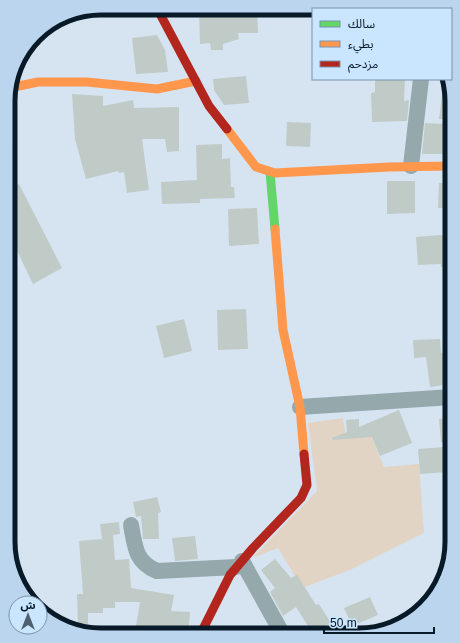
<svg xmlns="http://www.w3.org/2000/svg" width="460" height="643" font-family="Helvetica,'Noto Sans Arabic',sans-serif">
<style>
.green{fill:#e2d4c4}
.building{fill:#c0cbc7}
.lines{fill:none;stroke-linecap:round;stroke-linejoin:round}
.street{stroke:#95a9ad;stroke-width:16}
.fast{stroke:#63d668;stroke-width:9}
.slow{stroke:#ff974d;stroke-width:9}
.jam{stroke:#b3261e;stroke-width:9}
.rim{fill:none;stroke:#081928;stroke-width:5}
</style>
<rect width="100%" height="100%" fill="#d6e4f2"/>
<polygon class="green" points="343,418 346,436 371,435 384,467 419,464 424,533 350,570 302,588 278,548 252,558 317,491 308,423"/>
<g class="building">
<polygon points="257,10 258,33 238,33 239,39 223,44 223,50 211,50 210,43 200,44 199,11"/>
<polygon points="157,35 165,50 168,72 136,74 132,38"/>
<polygon points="246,76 249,103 224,105 214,90 213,79"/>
<polygon points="375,79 405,79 404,101 409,100 407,121 372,122 371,93 375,92"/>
<polygon points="444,79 447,79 452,101 452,120 439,119"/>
<polygon points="72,94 103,96 103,106 133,100 134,108 179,107 179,151 167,152 165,139 142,139 149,190 127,193 124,172 119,173 118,171 86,179 75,139"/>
<polygon points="287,122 311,123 310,147 286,146"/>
<polygon points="425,123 448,124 447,154 422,154"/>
<polygon points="222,144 222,159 230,158 231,187 234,187 235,198 200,199 200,203 162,204 161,182 197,180 196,145"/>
<polygon points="387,181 415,181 415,213 387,214"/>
<polygon points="439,183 452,183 452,208 438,208"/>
<polygon points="19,184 62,268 33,284 9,234 9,190"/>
<polygon points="257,208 259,244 229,246 228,209"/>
<polygon points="452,234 452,267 441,267 441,264 418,265 416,237"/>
<polygon points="246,309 248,349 218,350 217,310"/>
<polygon points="184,319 192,351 164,358 156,326"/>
<polygon points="440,339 441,353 452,351 452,384 430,387 426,357 414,358 413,340"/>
<polygon points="399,410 412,443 380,456 372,437 333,440 332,438 347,432 346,420 359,419 359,427"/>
<polygon points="452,417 452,441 441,442 439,419"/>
<polygon points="444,447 446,472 420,474 418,449"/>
<polygon points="157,497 161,512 158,513 159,539 143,539 141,516 136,517 133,502"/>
<polygon points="119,522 120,534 113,535 115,560 129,559 131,588 174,595 171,611 190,612 188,635 170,634 170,631 136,626 140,602 115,602 115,608 103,608 103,613 88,613 88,634 78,630 77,594 83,594 79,541 102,539 100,524"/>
<polygon points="195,536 198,559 175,561 172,538"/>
<polygon points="275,559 291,578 297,575 316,605 319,604 331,623 313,634 296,607 283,616 270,592 275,588 261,570"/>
<polygon points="370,597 378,615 352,626 344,608"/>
</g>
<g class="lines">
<g class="street">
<polyline points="411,166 421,79"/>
<polyline points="300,407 452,397"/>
<path d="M131,525c4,21 4,37 26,46l79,-4"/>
<polyline points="242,561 283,635"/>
</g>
<polyline class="fast" points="270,172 275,229"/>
<g class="slow">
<polyline points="9,88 38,82 87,82 157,89 196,81"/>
<polyline points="227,129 256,167 275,173 389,167 452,166"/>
<polyline points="275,229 283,330 300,407 304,454"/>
</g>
<g class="jam">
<polyline points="159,12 209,106 227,129"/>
<polyline points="200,635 230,575 253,548 301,498 307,485 304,454"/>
</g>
</g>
<path d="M0 0H460V643H0ZM101 15H359A86 86 0 0 1 445 101V542A86 86 0 0 1 359 628H101A86 86 0 0 1 15 542V101A86 86 0 0 1 101 15Z" fill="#bad5ed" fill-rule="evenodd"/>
<path class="rim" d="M101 15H359A86 86 0 0 1 445 101V542A86 86 0 0 1 359 628H101A86 86 0 0 1 15 542V101A86 86 0 0 1 101 15Z"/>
<rect x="312" y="8" width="140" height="72" fill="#cae5fe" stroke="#7c93a8"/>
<rect x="320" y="21" width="20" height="6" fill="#63d668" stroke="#7c93a8"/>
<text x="348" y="28" font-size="12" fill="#081928">سالك</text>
<rect x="320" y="41" width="20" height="6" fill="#ff974d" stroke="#7c93a8"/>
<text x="348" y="48" font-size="12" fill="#081928">بطيء</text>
<rect x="320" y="61" width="20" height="6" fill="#b3261e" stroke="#7c93a8"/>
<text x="348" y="68" font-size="12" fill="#081928">مزدحم</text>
<g transform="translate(28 615)"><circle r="19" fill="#cae5fe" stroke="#7c93a8"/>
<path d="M0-3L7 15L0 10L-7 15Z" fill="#50606f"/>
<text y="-6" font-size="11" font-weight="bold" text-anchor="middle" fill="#081928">ش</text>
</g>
<path d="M324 627v6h110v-6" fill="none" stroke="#081928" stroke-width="2"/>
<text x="330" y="627" font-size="12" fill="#081928" stroke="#cae5fe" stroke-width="3" paint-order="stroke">50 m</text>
</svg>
